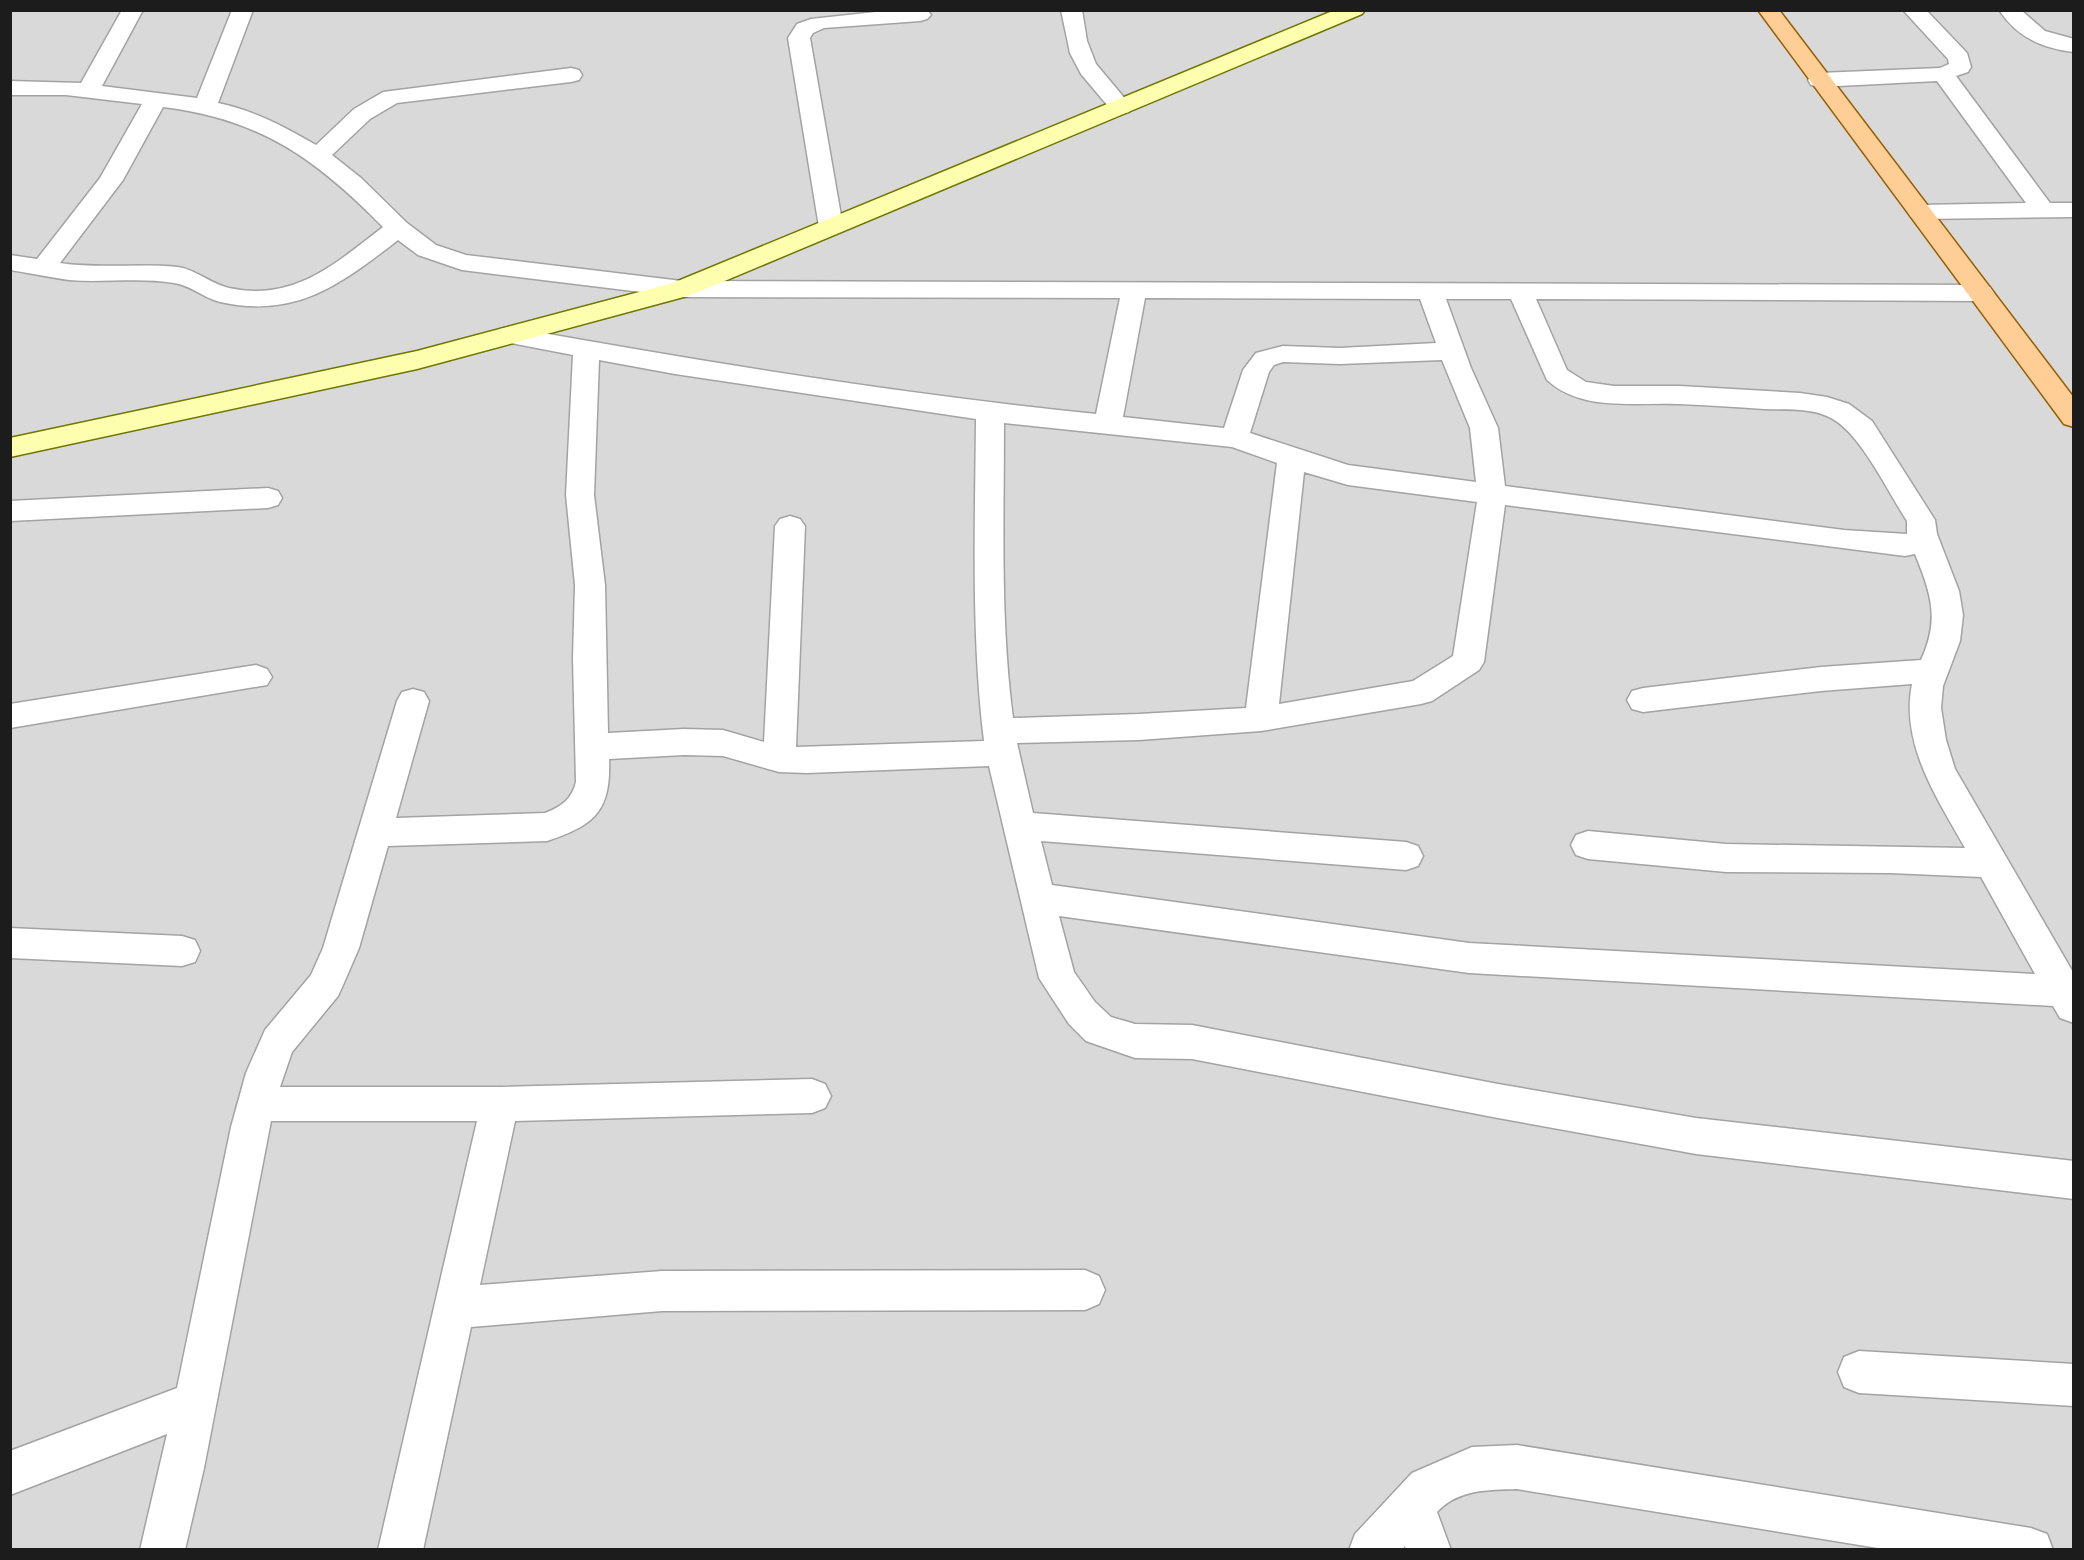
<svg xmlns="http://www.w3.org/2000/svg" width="2084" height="1560" font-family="Overpass,sans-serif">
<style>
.residential{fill:#dad9d9}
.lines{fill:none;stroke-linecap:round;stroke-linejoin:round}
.street-casing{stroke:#a3a3a3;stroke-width:3}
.secondary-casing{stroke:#6d7700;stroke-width:3}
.primary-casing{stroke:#955f00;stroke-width:3}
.street{fill:#fff;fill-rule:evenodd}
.secondary{fill:#fdffaf;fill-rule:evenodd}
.primary{fill:#ffce96;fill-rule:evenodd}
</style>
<rect width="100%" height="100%" fill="#efeae1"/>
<rect class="residential" x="11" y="11" width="2062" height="1538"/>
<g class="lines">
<defs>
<g id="street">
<path d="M122,10h21l-41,76 95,12 35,-88h21l-35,93c35,7 67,24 98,42l38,-36 29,-17 188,-24 8,2 3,5 -3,5 -8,2 -174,21 -27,16 -38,36 29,23 46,45 29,22 30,10 216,26 1299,4 9,2 4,6 -4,6 -9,2 -445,-2 31,71 19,12 28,4h66l120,7 27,4 22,7 23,17 63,99 2,14 22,57 4,24 -3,26 -17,45 -2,22 5,32 9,29 119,205v49l-14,-5 -7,-12 -584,-33 -410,-57 15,56 21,30 16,15 24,7 57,1 306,59 198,34 378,43v38l-378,-45 -198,-36 -306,-59 -57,-1 -49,-17 -17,-17 -30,-46 -50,-212 -182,7 -28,-1 -56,-16 -39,-1 -75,4c2,52 -14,66 -62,82l-159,5 -29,102 -16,37 -5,11 -46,56 -12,35h220l312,-8 13,5 6,12 -6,12 -13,5 -297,8 -35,164 182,-14 423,-1 14,6 6,14 -6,14 -14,6 -423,1 -191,16 -48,223h-45l99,-429h-206l-67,347 -19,82h-45l27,-116 -157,61v-44l167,-63 54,-261 15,-54 19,-43 46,-55 12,-27 74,-247 5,-9 11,-3 11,3 5,9 -33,117 149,-5c16,-6 27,-14 31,-31l-3,-124 2,-73 -9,-90 7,-140 -73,-14 -4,-6 4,-6 9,-2c195,35 391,67 587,87l24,-116 -438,-1 -220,-27 -44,-15 -20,-15c-57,44 -102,79 -178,62 -16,-4 -30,-17 -46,-19 -35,-6 -71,0 -105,-3 -21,-3 -39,-7 -59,-10v-15l27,4 63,-81 42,-74 -76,-9h-56v-14l71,2zM163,107c98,12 153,52 220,120 -48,37 -89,75 -154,61 -18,-4 -32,-18 -51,-21 -39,-4 -79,2 -118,-4l63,-83zM1145,298l275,1 16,44 -96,5 -57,-2 -27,7 -13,17 -19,58 -101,-11zM1446,299h65l36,81c35,32 87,22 131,24 29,1 58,3 86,5 23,1 52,-2 72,12 27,18 52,71 71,100v13l-63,-4 -339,-44 -7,-58 -27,-60zM599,360l76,14 301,45c-1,107 -5,215 8,322l-188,6 9,-221 -5,-7 -10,-3 -10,3 -5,7 -11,216 -41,-12 -39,-1 -76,4 -3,-148 -11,-90zM1442,360l28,68 6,54 -128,-17 -98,-32 19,-61 5,-7 9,-3 57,2zM1004,423l228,24 45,16 -31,245 -107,6 -126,4c-13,-97 -9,-197 -9,-295zM1304,472l44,13 129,17 -24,154 -40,25 -134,23zM1505,505l400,51 10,-2c16,40 25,65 6,106l-100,7 -178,21 -11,3 -5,9 5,9 11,3 178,-21 91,-7c-12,60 25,114 53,164l-239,-4 -138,-13 -12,4 -5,10 5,10 12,4 138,13 164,1 91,4 54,97 -566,-31 -417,-58 -11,-44 365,29 12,-4 5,-10 -5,-10 -12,-4 -373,-29 -16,-70 122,-3 122,-9 160,-27 11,-3 47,-31 5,-8z"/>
<polygon points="894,10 927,10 931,15 927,19 920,21 824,28 813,33 810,38 843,227 840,232 831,234 822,232 819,227 788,38 797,24 811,19"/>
<polygon points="1061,10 1082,10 1087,41 1096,64 1132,107 1129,112 1121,114 1113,112 1081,74 1070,53"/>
<polygon points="1903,10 1926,10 1967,53 1971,67 1968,72 1956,76 2050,203 2074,203 2074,217 1920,219 1911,217 1908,212 1911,207 1920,205 2026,203 1937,81 1819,87 1811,85 1808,80 1811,75 1819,73 1940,68 1949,64 1948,59"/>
<path d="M1999,10h22l24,21 29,8v13c-32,-4 -56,-14 -75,-42z"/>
<polygon points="268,488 278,491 282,498 278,505 268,508 10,521 10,501"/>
<polygon points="256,665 267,669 272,677 267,685 10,728 10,704"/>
<polygon points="10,928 182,936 195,940 200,951 195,962 182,966 10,958"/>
<polygon points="1859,1351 2074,1364 2074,1406 1859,1393 1844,1387 1838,1372 1844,1357"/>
<path d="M1517,1445l514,83 16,6 6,16h-163l-373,-61c-29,1 -59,0 -80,23l14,38h-45l-1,-4 -3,4h-53l6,-16 57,-61 60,-26z"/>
</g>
<polygon id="secondary" points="1335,10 1365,10 1362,14 691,295 417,369 10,457 10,438 417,351 673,283"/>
<polygon id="primary" points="1758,10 1779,10 2074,398 2074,427 2064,424"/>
</defs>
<use href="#street" class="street-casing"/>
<use href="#secondary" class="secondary-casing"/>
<use href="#primary" class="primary-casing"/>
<use href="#street" class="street"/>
<use href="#secondary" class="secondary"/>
<use href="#primary" class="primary"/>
</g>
<rect width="2084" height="1560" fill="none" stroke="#1c1c1c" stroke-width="24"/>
</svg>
